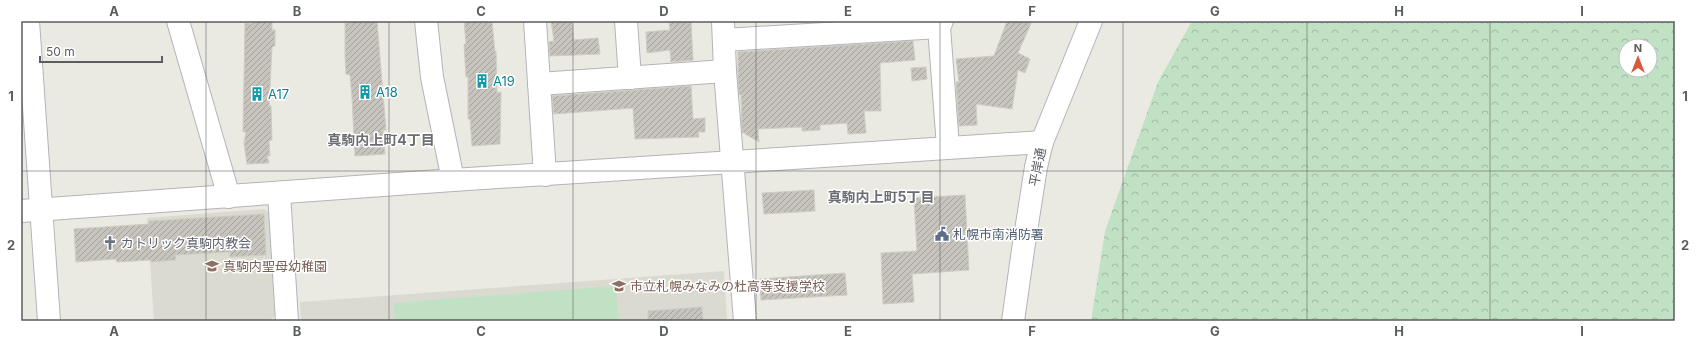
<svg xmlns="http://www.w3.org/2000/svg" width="1696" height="342" font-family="Inter,'Noto Sans JP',sans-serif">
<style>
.education{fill:#dbdad0}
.forest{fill:url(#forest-crowns);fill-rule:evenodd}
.pitch{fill:#c1e1c4}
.building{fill:url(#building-hatch);stroke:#cfcdc1}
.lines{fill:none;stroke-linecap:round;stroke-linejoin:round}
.minor-casing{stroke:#b2b4b8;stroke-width:24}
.minor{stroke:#fff;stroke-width:22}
.grid{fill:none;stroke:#5a5d61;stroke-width:1;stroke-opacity:0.55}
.labels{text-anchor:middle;stroke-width:3;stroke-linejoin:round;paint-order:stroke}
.culture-label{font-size:13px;fill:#0d838f;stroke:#fff;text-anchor:start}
.street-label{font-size:13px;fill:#5a5d61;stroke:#fff}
.service-label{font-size:13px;fill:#4e5e75;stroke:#fff;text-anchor:start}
.worship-label{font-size:13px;fill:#5b616d;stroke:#fff;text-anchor:start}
.education-label{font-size:13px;fill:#785e54;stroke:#fff;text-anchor:start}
.neighbourhood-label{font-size:14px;font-weight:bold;fill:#6b6e73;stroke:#fff}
.neatline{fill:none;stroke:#5a5d61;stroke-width:1.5}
.grid-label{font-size:13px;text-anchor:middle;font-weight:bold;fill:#5a5d61}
</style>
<defs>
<pattern id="forest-crowns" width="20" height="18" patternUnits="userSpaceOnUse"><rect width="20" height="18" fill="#c1e1c4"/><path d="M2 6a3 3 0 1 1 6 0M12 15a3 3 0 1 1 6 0" fill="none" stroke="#a0baa3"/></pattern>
<pattern id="building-hatch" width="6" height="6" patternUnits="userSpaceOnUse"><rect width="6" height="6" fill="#c7c4be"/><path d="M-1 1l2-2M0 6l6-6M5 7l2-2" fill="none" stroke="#a5a29e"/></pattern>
</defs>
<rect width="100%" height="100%" fill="#ebeae2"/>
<g class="education">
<polygon points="264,209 270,213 276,314 271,320 154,321 147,218"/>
<polygon points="724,271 727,321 301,321 300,302"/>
</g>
<path class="forest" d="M1192,21h483v300h-584l14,-90 53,-149zM1626,46h24v24h-24z"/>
<polygon class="pitch" points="616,286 619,321 395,321 394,303"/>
<g class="building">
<polygon points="252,21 272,21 272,30 275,30 275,46 272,47 269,106 271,106 272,140 269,141 270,156 267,156 269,163 247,164 244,143 246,132 243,132 245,23 252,24"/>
<polygon points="350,21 377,21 386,130 383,130 385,154 355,156 352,98 350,75 346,74 345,57 345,23 350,23"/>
<polygon points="464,21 492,21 495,52 496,51 497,93 501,92 500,144 472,146 470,119 468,119 468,77 466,77 464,44 466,44"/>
<polygon points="551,21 572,21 574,40 598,38 600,54 550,56 549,42 554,41"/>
<polygon points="669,21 691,21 693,60 671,62 670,50 647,53 646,32 670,30"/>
<polygon points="1007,21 1032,21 1018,53 1030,59 1025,73 1018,70 1012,109 976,104 977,125 959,126 956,82 959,82 956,59 994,56"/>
<polygon points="913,41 915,60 880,63 881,111 864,111 866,133 848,134 847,123 820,125 820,130 802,131 802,127 758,129 759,142 742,132 741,94 739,95 738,78 738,52"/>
<polygon points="926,67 927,79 912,81 911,68"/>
<polygon points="691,86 693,119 705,118 705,132 698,132 699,137 635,139 633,108 554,114 552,96"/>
<polygon points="814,190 815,211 764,214 762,193"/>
<polygon points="965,195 969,270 912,274 914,302 883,304 881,253 917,251 914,198"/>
<polygon points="264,214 266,255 230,257 230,252 175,255 176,260 151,262 151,260 117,262 116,259 76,262 74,229 149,224 149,221"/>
<polygon points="845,273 847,295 761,300 760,279"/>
<polygon points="702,307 703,321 648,321 648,311"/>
</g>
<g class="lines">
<defs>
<g id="minor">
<polyline points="28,21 49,321"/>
<polyline points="178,21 229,197"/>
<polyline points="426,21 432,77 453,180"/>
<polyline points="535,21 545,175"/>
<polyline points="626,21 630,78"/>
<polyline points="723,21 725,71 745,321"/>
<polyline points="942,21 939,27 948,147"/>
<polyline points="724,40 939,27"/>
<polyline points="539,84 725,71"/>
<polyline points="279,193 287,321"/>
<polyline points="21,211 453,180 1042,142"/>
<polyline points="1013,321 1023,250 1036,167 1042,142 1091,21"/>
</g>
</defs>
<use href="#minor" class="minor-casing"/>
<use href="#minor" class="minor"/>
</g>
<path class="grid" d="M206,21v300M389,21v300M573,21v300M756,21v300M940,21v300M1123,21v300M1307,21v300M1490,21v300M21,171h1654"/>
<defs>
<symbol id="building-bare" viewBox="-9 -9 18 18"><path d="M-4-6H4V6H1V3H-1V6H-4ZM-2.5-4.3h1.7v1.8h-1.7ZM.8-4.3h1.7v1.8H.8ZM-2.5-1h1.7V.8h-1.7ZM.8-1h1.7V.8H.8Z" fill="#0f9aa8" stroke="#fff" stroke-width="2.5" paint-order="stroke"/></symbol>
<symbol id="civic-bare" viewBox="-9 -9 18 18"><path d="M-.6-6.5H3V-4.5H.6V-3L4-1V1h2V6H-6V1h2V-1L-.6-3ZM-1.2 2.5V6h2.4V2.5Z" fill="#5c6f8a" stroke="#fff" stroke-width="2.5" paint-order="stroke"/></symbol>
<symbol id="church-bare" viewBox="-9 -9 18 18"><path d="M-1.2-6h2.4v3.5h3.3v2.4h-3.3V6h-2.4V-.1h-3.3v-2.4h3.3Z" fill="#6b7280" stroke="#fff" stroke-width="2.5" paint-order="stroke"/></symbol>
<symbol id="school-bare" viewBox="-9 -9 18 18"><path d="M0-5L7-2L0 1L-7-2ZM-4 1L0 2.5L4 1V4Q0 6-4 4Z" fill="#8d6e63" stroke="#fff" stroke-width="2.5" paint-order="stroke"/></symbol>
</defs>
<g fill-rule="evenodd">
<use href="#building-bare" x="472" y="71" width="20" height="20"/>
<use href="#building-bare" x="355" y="82" width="20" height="20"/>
<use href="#building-bare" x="247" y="84" width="20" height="20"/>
<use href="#civic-bare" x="932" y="224" width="20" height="20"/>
<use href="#church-bare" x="100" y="233" width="20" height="20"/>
<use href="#school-bare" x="202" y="256" width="20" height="20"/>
<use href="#school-bare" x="609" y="276" width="20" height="20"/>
</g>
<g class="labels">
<g class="culture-label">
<text x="493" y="86">A19</text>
<text x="376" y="97">A18</text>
<text x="268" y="99">A17</text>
</g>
<g class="street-label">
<text transform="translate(1037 167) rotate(-79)" y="5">平岸通</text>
</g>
<g class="service-label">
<text x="953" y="239">札幌市南消防署</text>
</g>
<g class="worship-label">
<text x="121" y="248">カトリック真駒内教会</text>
</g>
<g class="education-label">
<text x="223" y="271">真駒内聖母幼稚園</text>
<text x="630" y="291">市立札幌みなみの杜高等支援学校</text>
</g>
<g class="neighbourhood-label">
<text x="381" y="145">真駒内上町4丁目</text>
<text x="881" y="202">真駒内上町5丁目</text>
</g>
</g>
<rect width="1696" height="342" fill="none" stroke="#ffffff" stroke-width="44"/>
<g transform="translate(1638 58)"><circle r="19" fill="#ffffff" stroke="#bdbec0"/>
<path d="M0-3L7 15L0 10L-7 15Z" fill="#d65b3d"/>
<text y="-6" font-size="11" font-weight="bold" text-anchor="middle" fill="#5a5d61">N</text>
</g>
<path d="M40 56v6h122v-6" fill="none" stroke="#5a5d61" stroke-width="2"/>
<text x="46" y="56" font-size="12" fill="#5a5d61" stroke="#ffffff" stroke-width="3" paint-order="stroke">50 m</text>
<rect x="22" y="22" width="1652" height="298" class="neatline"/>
<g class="grid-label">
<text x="114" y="16">A</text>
<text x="297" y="16">B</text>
<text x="481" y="16">C</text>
<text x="664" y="16">D</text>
<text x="848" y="16">E</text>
<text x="1032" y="16">F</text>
<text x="1215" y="16">G</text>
<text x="1399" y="16">H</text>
<text x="1582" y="16">I</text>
<text x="11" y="101">1</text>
<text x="1685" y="101">1</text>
<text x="11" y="250">2</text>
<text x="1685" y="250">2</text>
<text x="114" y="336">A</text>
<text x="297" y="336">B</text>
<text x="481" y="336">C</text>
<text x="664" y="336">D</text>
<text x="848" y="336">E</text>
<text x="1032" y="336">F</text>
<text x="1215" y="336">G</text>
<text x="1399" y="336">H</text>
<text x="1582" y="336">I</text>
</g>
</svg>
